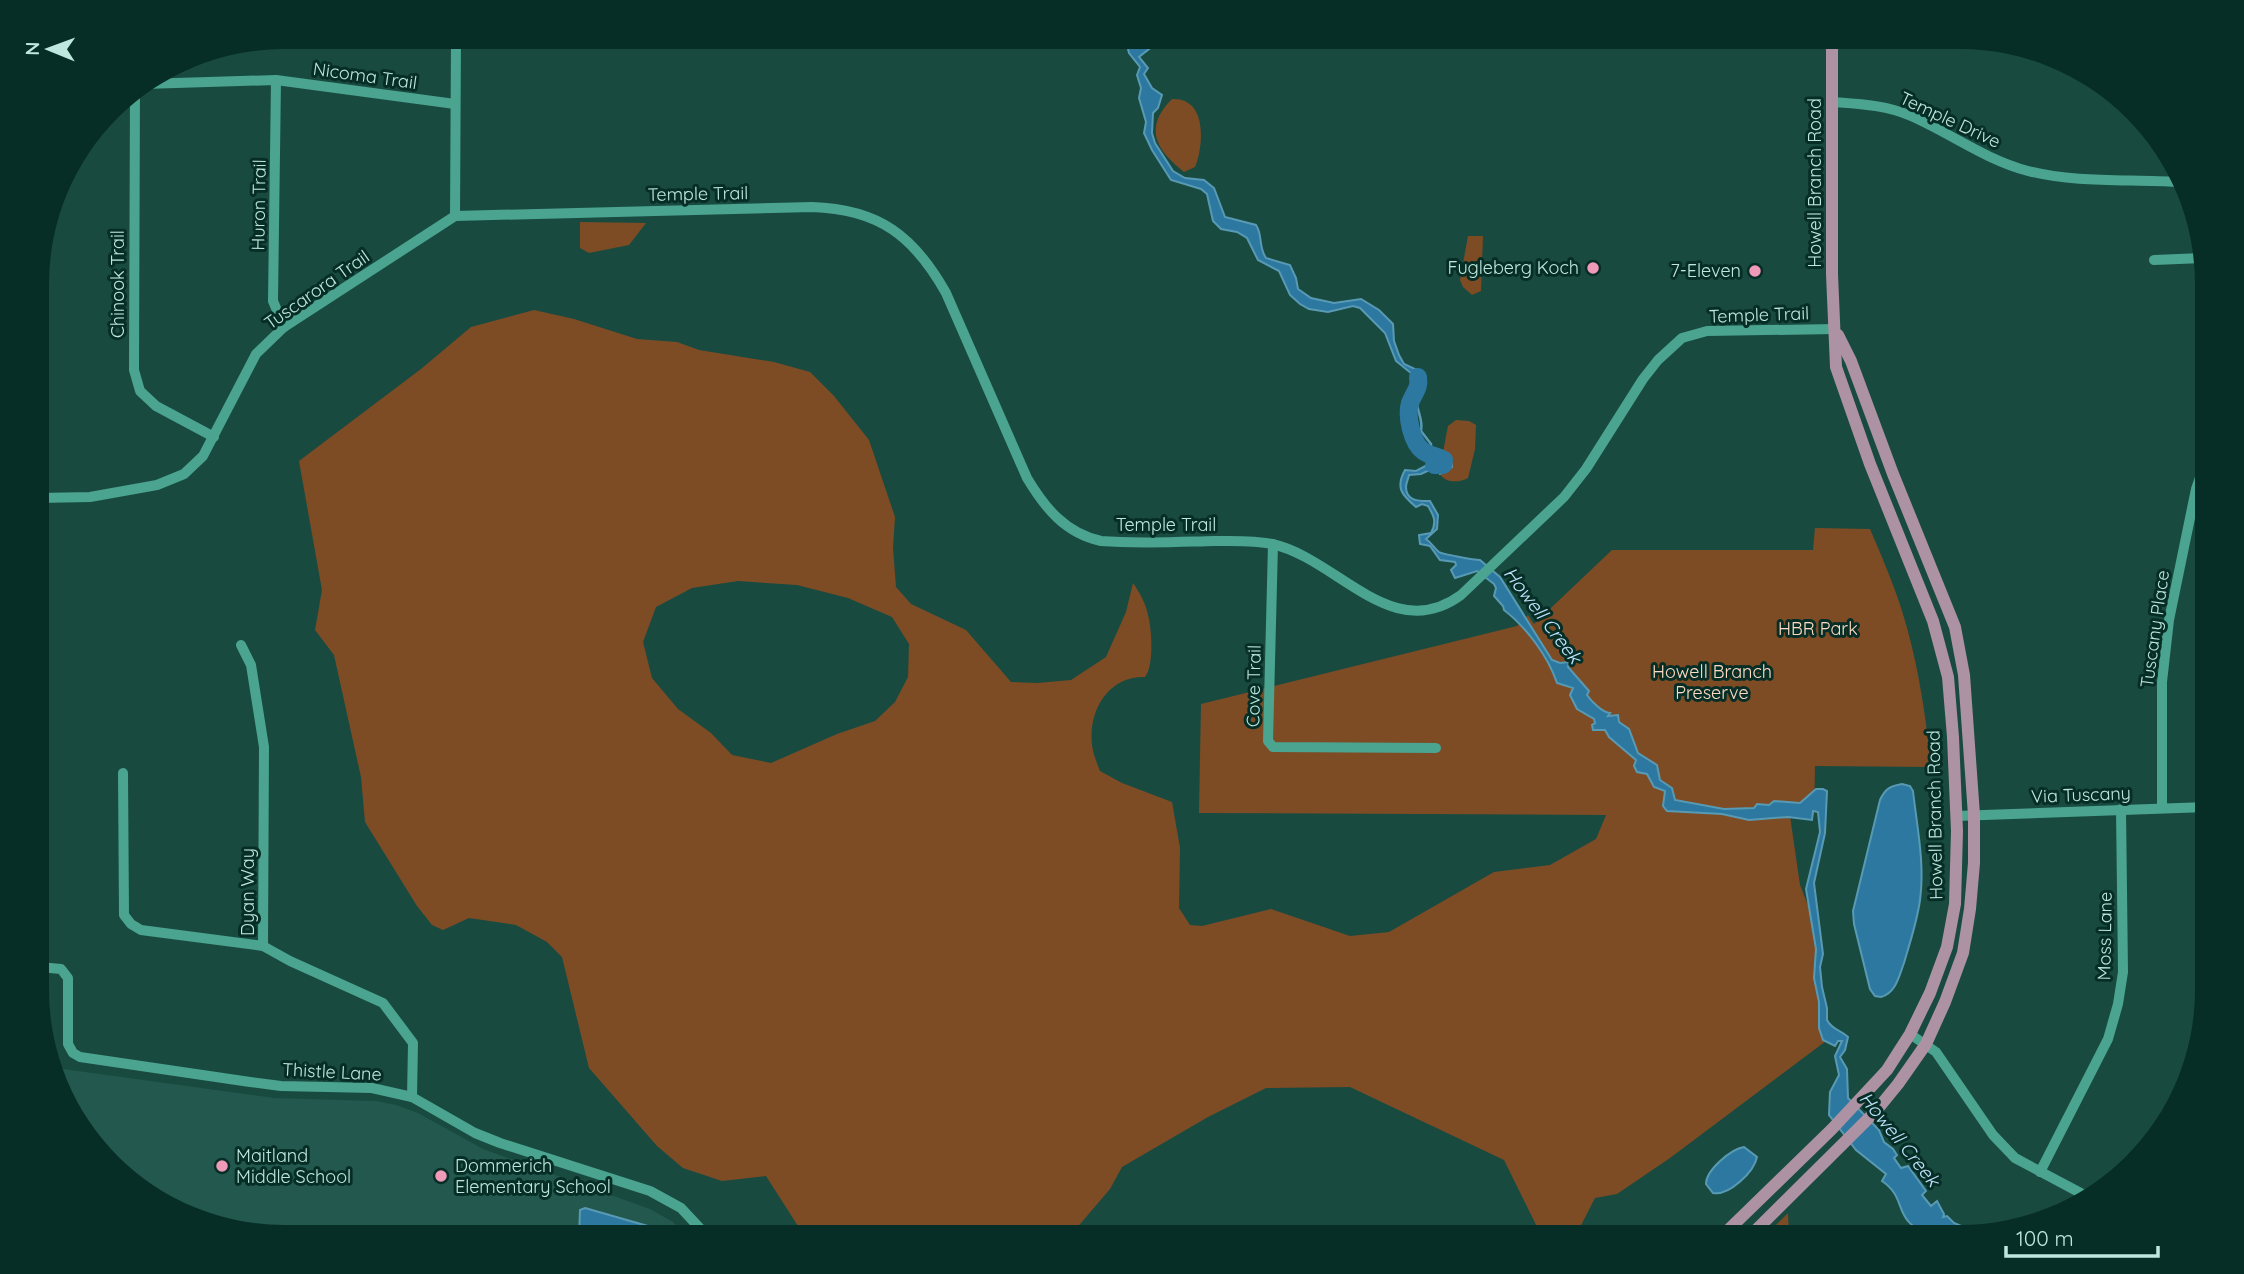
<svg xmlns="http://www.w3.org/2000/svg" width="2244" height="1274" font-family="Quicksand,sans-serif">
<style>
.built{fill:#22584d}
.green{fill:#7d4c25;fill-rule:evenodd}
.water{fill:#2d78a1;stroke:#589ab3;stroke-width:2}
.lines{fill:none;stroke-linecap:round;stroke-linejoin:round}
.stream{stroke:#589ab3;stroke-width:2.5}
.river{stroke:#2d78a1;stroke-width:18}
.minor{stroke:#4aa490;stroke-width:10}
.major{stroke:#ac92a2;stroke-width:12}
.poi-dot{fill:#ef9ab9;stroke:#062e26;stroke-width:2.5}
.labels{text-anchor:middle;stroke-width:6;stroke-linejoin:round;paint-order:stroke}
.street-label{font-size:18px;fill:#bee8dd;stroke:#062e26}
.poi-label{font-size:18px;fill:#bee8dd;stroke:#062e26;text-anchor:end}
.park-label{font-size:18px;fill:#fddac1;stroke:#062e26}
.water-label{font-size:19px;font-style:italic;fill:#c0e4fd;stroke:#062e26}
</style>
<rect width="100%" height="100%" fill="#194a40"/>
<polygon class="built" points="56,1068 274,1098 376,1101 396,1105 418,1113 483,1149 650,1209 673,1222 687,1237 284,1237 161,1204 78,1127"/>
<g class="green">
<path d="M1172,99c35,-2 32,46 23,68l-11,5c-28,-22 -41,-44 -12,-73z"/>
<polygon points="580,222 646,223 629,245 589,253 580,248"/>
<polygon points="1468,236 1483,236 1481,291 1472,295 1463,287 1460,280"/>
<path d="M534,310l40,9 63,20 40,3 22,8 75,12 36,10 24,24 35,44 26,77 -2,31 3,39 15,17 55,26 45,52 26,1 34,-3 35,-23 20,-45 7,-29c7,10 13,21 15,32 4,14 6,51 -3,62 -37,-1 -57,34 -53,68 1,9 5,18 8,26l22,12 50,19 8,46 -1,60 11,17 12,1 69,-17 79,27 39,-4 105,-60 56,-7 46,-26 10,-24 -407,-2 2,-109 316,-78 11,-11 6,9 78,-74h201l2,-22 55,1c8,19 16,37 23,56 22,58 32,121 38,182l-116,-1 -1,49 -24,1 10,69 14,36 5,35 4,62 11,17 -164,123 -53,36 -22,4 -20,39h-33l-38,-77 -154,-73 -84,1 -58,29 -86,50 -12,22 -41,48h-264l-39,-61 -44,5 -39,-13 -26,-22 -68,-78 -27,-111 -15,-15 -31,-17 -47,-7 -26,12 -11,-5 -15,-19 -52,-84 -4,-45 -27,-122 -19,-25 7,-40 -23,-129 122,-92 50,-42zM738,581l59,4 51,13 44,19 17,27 -1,33 -13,25 -20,19 -38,13 -66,29 -39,-8 -21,-22 -33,-24 -26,-31 -9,-36 13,-35 36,-19z"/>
<path d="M1456,420l13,1 7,4 -1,24 -7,29c-9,5 -23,5 -28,-4l8,-4 3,-10 -8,-8 5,-26z"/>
<polygon points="1788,1213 1789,1237 1764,1237"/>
</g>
<g class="water">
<path d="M1125,37h27l2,8 -15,12 9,11 -4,6 8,14 10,7 -4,13 -5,5 -1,20 3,10 18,28 12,7 19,2 10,8 11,29 31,8c7,10 2,21 10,33l24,7 6,13 2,11 13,9 23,5 27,-4 18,11 14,14 1,17 5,14 5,9 11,5 6,7v14l-3,8 -6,-1 5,-19 -21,-17 -11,-28 -25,-25 -7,-2 -25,6 -19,-3 -9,-5 -10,-9 -11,-24 -21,-11 -11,-22 -10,-6 -16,-3 -8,-8 -6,-27 -6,-5 -30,-9 -19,-30 -8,-17 2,-11 -7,-24 2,-10 -4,-13 3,-8 -11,-14z"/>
<path d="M1438,453l5,1 8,6 1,7 -12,7 -6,-6 -13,6 -12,1c-1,5 -3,8 -3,12 0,15 15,14 24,14l8,14 -1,14 -11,10c6,4 8,9 13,13 3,2 35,8 41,8l20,17 52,83 8,3 9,-1 -1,5 21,24 -2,4c4,6 16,18 23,18l-2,3 10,-1 1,7 10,7 9,24 19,12 3,15 12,8 3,12 49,9 30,-1 3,-4 12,1 5,-4 26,2 16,-14h7l4,2 -2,42 -11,50 9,71 -3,13 2,20 5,21v12c5,10 14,10 21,17l-3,13 -5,7 7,12 1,29 31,32 5,12 9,7 4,6 -3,3 7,10 7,-2 18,25 -4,4 9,11 6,-5 7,13 -1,3 4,-1 7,7 19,8 -4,6h-43c-7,-10 -13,-9 -18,-16 -11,-13 -6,-26 -26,-40l4,-7 -30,-24 -27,-35 1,-23 9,-17 -4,-19 7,-15h-4l-3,5 -12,-6 -4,-12v-26l-5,-24 2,-29 -10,-60 14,-57 -2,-20 -5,-1 -1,9 -24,-3 -39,3 -27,-6 -55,-3 -4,-5 2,-15 -11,-4 -7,-13 -10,-2 -3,-6 2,-6 -27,-23 -4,-7h-12l-1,-5 3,-2 -1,-4 -17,-10 -7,-14 3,-7 -16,-5c-9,-27 -31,-56 -53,-73l-1,-4 -9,-10 2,-8 -2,-4 -17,-13 -22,7 -4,-8 5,-5 -1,-3 -15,-2 -10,-14 -10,-2 -1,-9 12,-2c6,-11 3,-17 -3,-27l-6,-2 -6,3c-14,-12 -21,-19 -11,-37l11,1 15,-8 10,-1 1,-2 -7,-2z"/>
<path d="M1902,784l8,2 3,5c4,36 12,73 7,109 -3,22 -10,42 -16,63 -5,13 -8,30 -23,34l-6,-1 -5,-7 -16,-65 -1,-13 27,-111c5,-11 10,-14 22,-16z"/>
<path d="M1744,1147l13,10c-3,15 -28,39 -44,36l-7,-9c0,-14 25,-35 38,-37z"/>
<polygon points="585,1208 665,1231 671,1237 579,1237 580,1210"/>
</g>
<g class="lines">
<path class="stream" d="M1417,396c-3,11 7,22 4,35l10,13v5l8,8"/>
<path class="river" d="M1418,377c2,12 -4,15 -8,26 -4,13 2,40 13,48 7,5 15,5 21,9l-1,5h-9"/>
<g class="minor">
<polyline points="276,80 273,301 284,327"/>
<polyline points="144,84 276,80 455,104"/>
<polyline points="135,89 134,370 140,391 156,406 214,437"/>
<path d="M1833,102c27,2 53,3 78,14 41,18 73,43 117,55 47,12 101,8 149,11"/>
<path d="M455,216l357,-9c67,2 102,29 134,86l81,185c18,30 38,55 74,63 37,3 75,1 113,0 19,0 40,-1 58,3 65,14 120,102 189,51l103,-98 22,-28 57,-90 15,-19 24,-22 25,-7 128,-2"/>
<polyline points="455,216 456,37"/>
<polyline points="2154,260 2203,258"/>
<polyline points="39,498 90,497 157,485 184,474 203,456 256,354 284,327 455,216"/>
<polyline points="1273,544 1268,741 1273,747 1436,748"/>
<polyline points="241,645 251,665 264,747 263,946"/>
<polyline points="123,773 124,915 131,924 141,930 263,946 290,961 383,1003 413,1043 412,1097"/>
<polyline points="2162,807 2162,682 2169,620 2196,489 2207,458"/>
<polyline points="1956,816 2207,807"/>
<polyline points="39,967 61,969 68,978 68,1044 73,1053 80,1057 250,1082 281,1086 372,1088 412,1097 475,1133 500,1143 650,1191 681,1208 708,1237"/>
<polyline points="1910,1034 1936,1052 1993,1135 2015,1158 2090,1198"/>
<polyline points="2040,1172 2108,1039 2118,1004 2123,972 2121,809"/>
</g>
<g class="major">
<polyline points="1721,1237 1832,1129 1887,1070 1910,1034 1930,993 1947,947 1955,904 1957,831 1953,737 1948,677 1933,621 1870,464 1836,367 1832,274 1832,37"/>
<polyline points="1749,1237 1876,1111 1898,1084 1926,1044 1945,1002 1963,953 1970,909 1974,863 1974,815 1964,675 1955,627 1893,474 1851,361 1838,335"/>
</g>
</g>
<g class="poi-dot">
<circle cx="1593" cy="268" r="7"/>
<circle cx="1755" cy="271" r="7"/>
<circle cx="222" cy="1166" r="7"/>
<circle cx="441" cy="1176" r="7"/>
</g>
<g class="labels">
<g class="street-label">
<text transform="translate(365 76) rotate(8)" y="6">Nicoma Trail</text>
<text transform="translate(1950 120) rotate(25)" y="6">Temple Drive</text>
<text transform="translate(1815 183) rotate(-90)" y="6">Howell Branch Road</text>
<text transform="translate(698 194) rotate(-1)" y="6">Temple Trail</text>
<text transform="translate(259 205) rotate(-89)" y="6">Huron Trail</text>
<text transform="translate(118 284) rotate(-90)" y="6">Chinook Trail</text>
<text transform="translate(317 290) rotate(-35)" y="6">Tuscarora Trail</text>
<text transform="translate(1759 315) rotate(-2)" y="6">Temple Trail</text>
<text x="1166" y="531">Temple Trail</text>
<text transform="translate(2155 629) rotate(-82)" y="6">Tuscany Place</text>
<text transform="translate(1254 686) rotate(-89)" y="6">Cove Trail</text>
<text transform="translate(2081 795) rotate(-2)" y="6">Via Tuscany</text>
<text transform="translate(1935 815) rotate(-91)" y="6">Howell Branch Road</text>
<text transform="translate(248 892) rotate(-90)" y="6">Dyan Way</text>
<text transform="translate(2105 936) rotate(-89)" y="6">Moss Lane</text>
<text transform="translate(332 1072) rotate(3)" y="6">Thistle Lane</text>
</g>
<g class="poi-label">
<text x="1579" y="274">Fugleberg Koch</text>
<text x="1741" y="277">7-Eleven</text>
<text x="236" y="1162" text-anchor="start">Maitland<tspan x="236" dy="21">Middle School</tspan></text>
<text x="455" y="1172" text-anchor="start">Dommerich<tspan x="455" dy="21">Elementary School</tspan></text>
</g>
<g class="park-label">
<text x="1818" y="635">HBR Park</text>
<text x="1712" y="678">Howell Branch<tspan x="1712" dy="21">Preserve</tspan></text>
</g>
<g class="water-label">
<text transform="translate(1543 615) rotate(53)" y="7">Howell Creek</text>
<text transform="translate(1900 1139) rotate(51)" y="7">Howell Creek</text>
</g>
</g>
<path d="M0 0H2244V1274H0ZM284 49H1960A235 235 0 0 1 2195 284V990A235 235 0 0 1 1960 1225H284A235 235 0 0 1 49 990V284A235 235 0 0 1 284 49Z" fill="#062e26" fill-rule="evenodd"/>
<g transform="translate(49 49) rotate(271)" stroke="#062e26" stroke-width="5" paint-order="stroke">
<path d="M0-5L12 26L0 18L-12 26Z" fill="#bee8dd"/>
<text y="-10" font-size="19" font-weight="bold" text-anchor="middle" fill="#bee8dd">N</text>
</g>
<path d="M2006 1246v10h152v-10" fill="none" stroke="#bee8dd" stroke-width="3.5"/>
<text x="2016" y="1246" font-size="21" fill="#bee8dd" stroke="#062e26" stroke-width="5" paint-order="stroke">100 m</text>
</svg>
